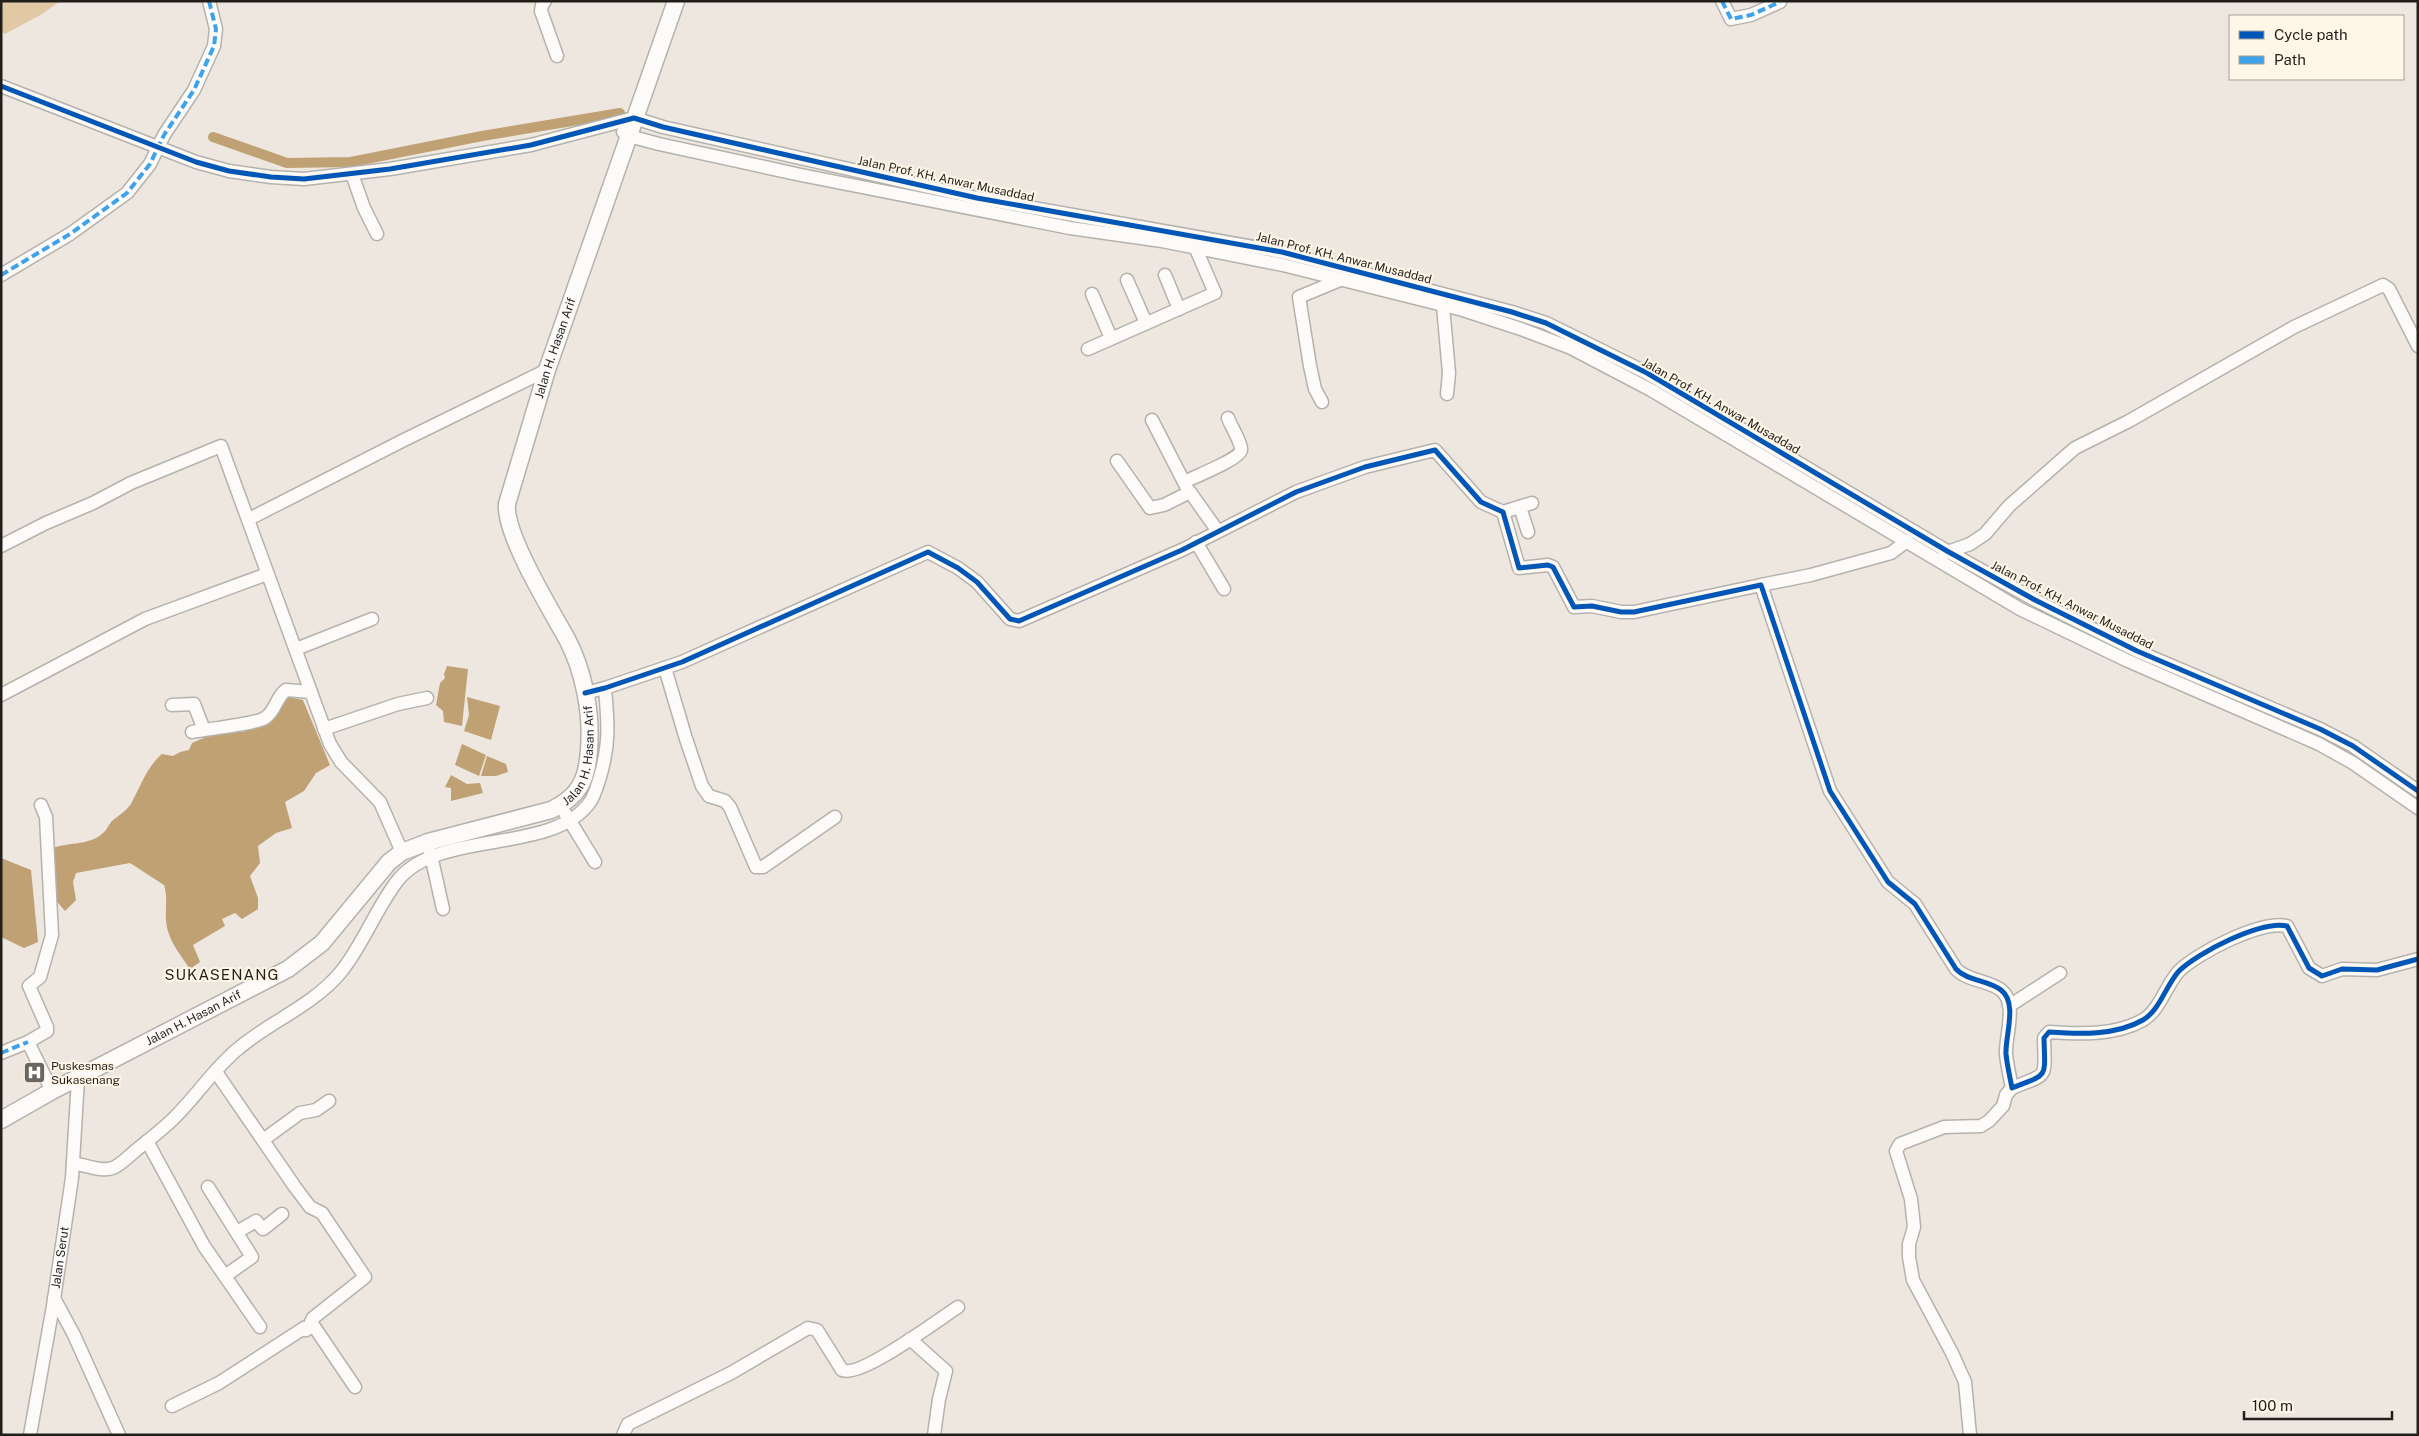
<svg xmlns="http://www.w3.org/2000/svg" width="2419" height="1436" font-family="'Public Sans',sans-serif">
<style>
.green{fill:#e1c9a5}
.water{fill:#bfa174}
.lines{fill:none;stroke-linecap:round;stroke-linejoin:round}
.canal{stroke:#bfa174;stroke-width:10}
.minor-casing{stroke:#b5b2ac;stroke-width:15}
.major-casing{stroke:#b5b2ac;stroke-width:19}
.minor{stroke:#fcfbfa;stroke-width:12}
.major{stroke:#fcfbfa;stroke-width:16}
.quiet{stroke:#3ea2ea;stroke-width:4;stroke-dasharray:8 4;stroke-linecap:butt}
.cycleway-casing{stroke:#fff6e8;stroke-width:8}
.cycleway{stroke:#0057b8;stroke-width:5}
.labels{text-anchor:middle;stroke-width:4;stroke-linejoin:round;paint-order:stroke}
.street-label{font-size:12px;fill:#221f1a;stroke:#fff6e8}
.poi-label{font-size:12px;fill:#221f1a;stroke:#fff6e8;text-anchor:start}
.quarter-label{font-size:15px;letter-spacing:1px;fill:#221f1a;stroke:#fff6e8}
</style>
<rect width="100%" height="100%" fill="#ede7e0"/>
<polygon class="green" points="1,1 60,1 44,13 5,34 1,31"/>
<g class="water">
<polygon points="447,666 468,669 462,726 444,722 443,711 436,705 440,683 445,678 444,674"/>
<path d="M283,696l20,4 27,65 -14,8 -12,18 -19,11 7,26 -16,5 -18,13 2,17 -10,13 8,22v11l-16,10 -7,-6 -13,6 3,7 -32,19 7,17 -10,7c-10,-15 -23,-30 -24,-49 -1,-13 2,-22 -2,-35l-34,-22 -54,10 -3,9 3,18 -11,11 -11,-13 -5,-48c16,-9 39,-3 54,-17 4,-3 6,-9 9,-12 7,-6 16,-11 20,-19 9,-17 15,-35 30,-48l11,2 7,-4 9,-2 3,-7 23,-10 15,-3 13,2 17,-6z"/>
<polygon points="467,697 500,706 491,740 464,731 469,715"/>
<polygon points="462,744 486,755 479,776 455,765"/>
<polygon points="487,756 506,764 508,772 496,776 481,776"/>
<polygon points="451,775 467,784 480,783 483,793 451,801 451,788 445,787"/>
<polygon points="1,858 31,870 38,942 24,948 1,937"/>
</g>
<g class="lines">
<polyline class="canal" points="213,137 287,163 351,162 482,136 620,113"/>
<defs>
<g id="minor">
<polyline points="545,1 542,5 541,11 557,56"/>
<polyline points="1722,1 1731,19 1751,15 1780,2"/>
<polyline points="1,86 196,162 229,171 271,177 304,179 390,169 531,145 634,118 663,127 977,198 1282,252 1512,312 1546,323 1647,373 1947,551 2035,600 2137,651 2320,729 2353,746 2418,791"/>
<polyline points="623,132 629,136 659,144 801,175 1070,228 1162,241 1283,265 1463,310 1521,329 1571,348 1651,390 2020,609 2126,660 2319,744 2353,763 2418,808"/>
<polyline points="352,174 364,208 377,234"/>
<polyline points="1,275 70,234 127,193 150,164 164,135 194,90 214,46 216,29 209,1"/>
<polyline points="1165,275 1179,309"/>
<polyline points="1127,280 1146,323"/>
<polyline points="1092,294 1111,338"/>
<polyline points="1443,306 1449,373 1447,394"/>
<polyline points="1088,349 1215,293 1196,249"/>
<polyline points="1322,402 1315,389 1310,366 1299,297 1340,280"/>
<polyline points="1152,420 1187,488"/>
<polyline points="1117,461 1150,508 1164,505 1190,492 1217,530"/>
<path d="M1184,482c10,-5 56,-23 57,-32 1,-6 -11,-26 -13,-32"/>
<polyline points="1520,507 1528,532"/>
<polyline points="1503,512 1532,503"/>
<polyline points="249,519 404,440 547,370"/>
<polyline points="1196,542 1224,589"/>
<polyline points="1,546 46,523 93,503 131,483 221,446 330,744 341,762 380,802 402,852"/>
<polyline points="1945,553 1970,544 1985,534 2009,506 2075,448 2129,421 2294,327 2383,285 2389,289 2418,346"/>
<polyline points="1761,585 1811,575 1891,553 1907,541"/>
<polyline points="296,649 372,619"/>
<polyline points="665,668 686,739 702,786 709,796 725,801 730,807 756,867 763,867 835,817"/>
<path d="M585,693l20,-5 77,-26 246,-110 30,16 19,14 33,37 9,2 163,-71 114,-58 69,-25 70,-17 46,52 22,10 16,56 29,-3 5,2 21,40 18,-1 29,6h13l127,-27 69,206 58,91 27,22 41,65c11,12 32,11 45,21 17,13 4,46 5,64 1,11 4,23 6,34 37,-15 33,-8 32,-50l5,-6c30,2 66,4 94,-12 17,-10 23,-35 36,-49 18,-18 82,-51 108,-45l22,42 13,8 20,-7 35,1 41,-11"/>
<polyline points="1,695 145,619 267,574"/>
<polyline points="172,705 194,704 204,730"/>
<polyline points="324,729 398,704 427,698"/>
<path d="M192,732c15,-3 64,-8 73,-14 11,-7 11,-21 21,-28l25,2"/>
<polyline points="41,805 46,817 52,935 40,977 29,986 47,1027 47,1031 28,1042 52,1091"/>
<polyline points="565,813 595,862"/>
<polyline points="430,851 443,909"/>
<polyline points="2009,1006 2060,973"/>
<polyline points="1,1053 28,1042"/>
<polyline points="216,1072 295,1187 310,1207 322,1213 365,1277 313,1318 311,1322 355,1387"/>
<polyline points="263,1140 300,1113 316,1110 329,1101"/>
<polyline points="147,1141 204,1246 260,1327"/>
<path d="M73,1163c12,2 31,10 42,4 9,-5 17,-14 25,-20 11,-9 23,-18 33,-28 23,-22 41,-51 66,-71 32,-27 73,-42 101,-75 22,-26 36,-65 58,-93 41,-51 155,-25 192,-78 5,-7 7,-16 10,-25 10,-34 8,-54 5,-89"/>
<polyline points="208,1187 252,1257 225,1276"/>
<polyline points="237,1232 256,1221 263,1229 282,1214"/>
<polyline points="54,1298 74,1335 119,1435"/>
<polyline points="910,1339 946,1371 939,1399 934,1435"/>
<polyline points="172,1406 219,1383 304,1328 306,1330 313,1326"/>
<path id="s1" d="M30,1435l23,-129 19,-128 6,-99"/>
<path d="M623,1435l5,-11 103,-51 77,-45 9,2 25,40c18,9 97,-51 116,-63"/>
<polyline points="1970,1435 1965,1382 1952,1353 1913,1280 1909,1257 1909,1244 1914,1227 1911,1199 1896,1151 1900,1144 1944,1127 1981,1126 1989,1121 2003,1106 2006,1095 2012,1088"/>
</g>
<g id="major">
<path id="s2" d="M1,1120l51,-29 236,-122 34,-26 67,-81 13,-10 26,-10 123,-32c28,-13 36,-30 38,-60 3,-36 -5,-79 -22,-111 -16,-29 -63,-105 -60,-135l40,-134 129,-369"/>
</g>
</defs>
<use href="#minor" class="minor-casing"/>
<use href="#major" class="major-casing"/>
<use href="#minor" class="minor"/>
<use href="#major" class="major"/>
<g class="quiet">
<polyline points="1722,1 1731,19 1751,15 1780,2"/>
<polyline points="1,275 70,234 127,193 150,164 164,135 194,90 214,46 216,29 209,1"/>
<polyline points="1,1053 28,1042"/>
</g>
<defs>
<g id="cycleway">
<polyline points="1,86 196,162 229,171 271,177 304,179 390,169 531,145 634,118 663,127 977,198 1282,252 1512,312 1546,323 1647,373 1947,551 2035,600 2137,651 2320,729 2353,746 2418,791"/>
<path d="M585,693l20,-5 77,-26 246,-110 30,16 19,14 33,37 9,2 163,-71 114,-58 69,-25 70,-17 46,52 22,10 16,56 29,-3 5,2 21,40 18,-1 29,6h13l127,-27 69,206 58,91 27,22 41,65c11,12 32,11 45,21 17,13 4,46 5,64 1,11 4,23 6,34 37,-15 33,-8 32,-50l5,-6c30,2 66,4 94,-12 17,-10 23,-35 36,-49 18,-18 82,-51 108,-45l22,42 13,8 20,-7 35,1 41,-11"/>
</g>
</defs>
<use href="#cycleway" class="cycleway-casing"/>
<use href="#cycleway" class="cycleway"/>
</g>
<defs>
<symbol id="hospital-square" viewBox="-11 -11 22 22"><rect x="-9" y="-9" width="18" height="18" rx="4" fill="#69655f" stroke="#fff6e8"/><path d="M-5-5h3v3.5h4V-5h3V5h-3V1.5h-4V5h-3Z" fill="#fff"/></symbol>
</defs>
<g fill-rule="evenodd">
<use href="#hospital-square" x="22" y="1060" width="25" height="25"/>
</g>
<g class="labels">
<g class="street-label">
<text transform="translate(946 179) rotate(12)" y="4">Jalan Prof. KH. Anwar Musaddad</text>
<text transform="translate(1344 258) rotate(14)" y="4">Jalan Prof. KH. Anwar Musaddad</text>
<text dy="4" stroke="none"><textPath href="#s2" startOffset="1146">Jalan H. Hasan Arif</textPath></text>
<text transform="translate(1721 406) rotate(30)" y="4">Jalan Prof. KH. Anwar Musaddad</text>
<text transform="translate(2072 605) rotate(27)" y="4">Jalan Prof. KH. Anwar Musaddad</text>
<text dy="4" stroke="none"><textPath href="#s2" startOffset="711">Jalan H. Hasan Arif</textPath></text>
<text dy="4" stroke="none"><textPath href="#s2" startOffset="218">Jalan H. Hasan Arif</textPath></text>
<text dy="4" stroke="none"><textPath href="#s1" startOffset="180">Jalan Serut</textPath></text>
</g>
<g class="poi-label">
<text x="51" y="1070">Puskesmas<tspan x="51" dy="14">Sukasenang</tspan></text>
</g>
<g class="quarter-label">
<text x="222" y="980">SUKASENANG</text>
</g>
</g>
<rect width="2419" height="1436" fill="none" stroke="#221f1a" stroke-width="5"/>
<rect x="2229" y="15" width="175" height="65" fill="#fff6e8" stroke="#a7a096"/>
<rect x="2239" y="31" width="25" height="8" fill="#0057b8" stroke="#a7a096"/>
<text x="2274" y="40" font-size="15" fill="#221f1a">Cycle path</text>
<rect x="2239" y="56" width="25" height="8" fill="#3ea2ea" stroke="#a7a096"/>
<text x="2274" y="65" font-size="15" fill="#221f1a">Path</text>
<path d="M2244 1411v8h148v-8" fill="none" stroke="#221f1a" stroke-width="2.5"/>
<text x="2252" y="1411" font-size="15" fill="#221f1a" stroke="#fff6e8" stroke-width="4" paint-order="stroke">100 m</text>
</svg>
